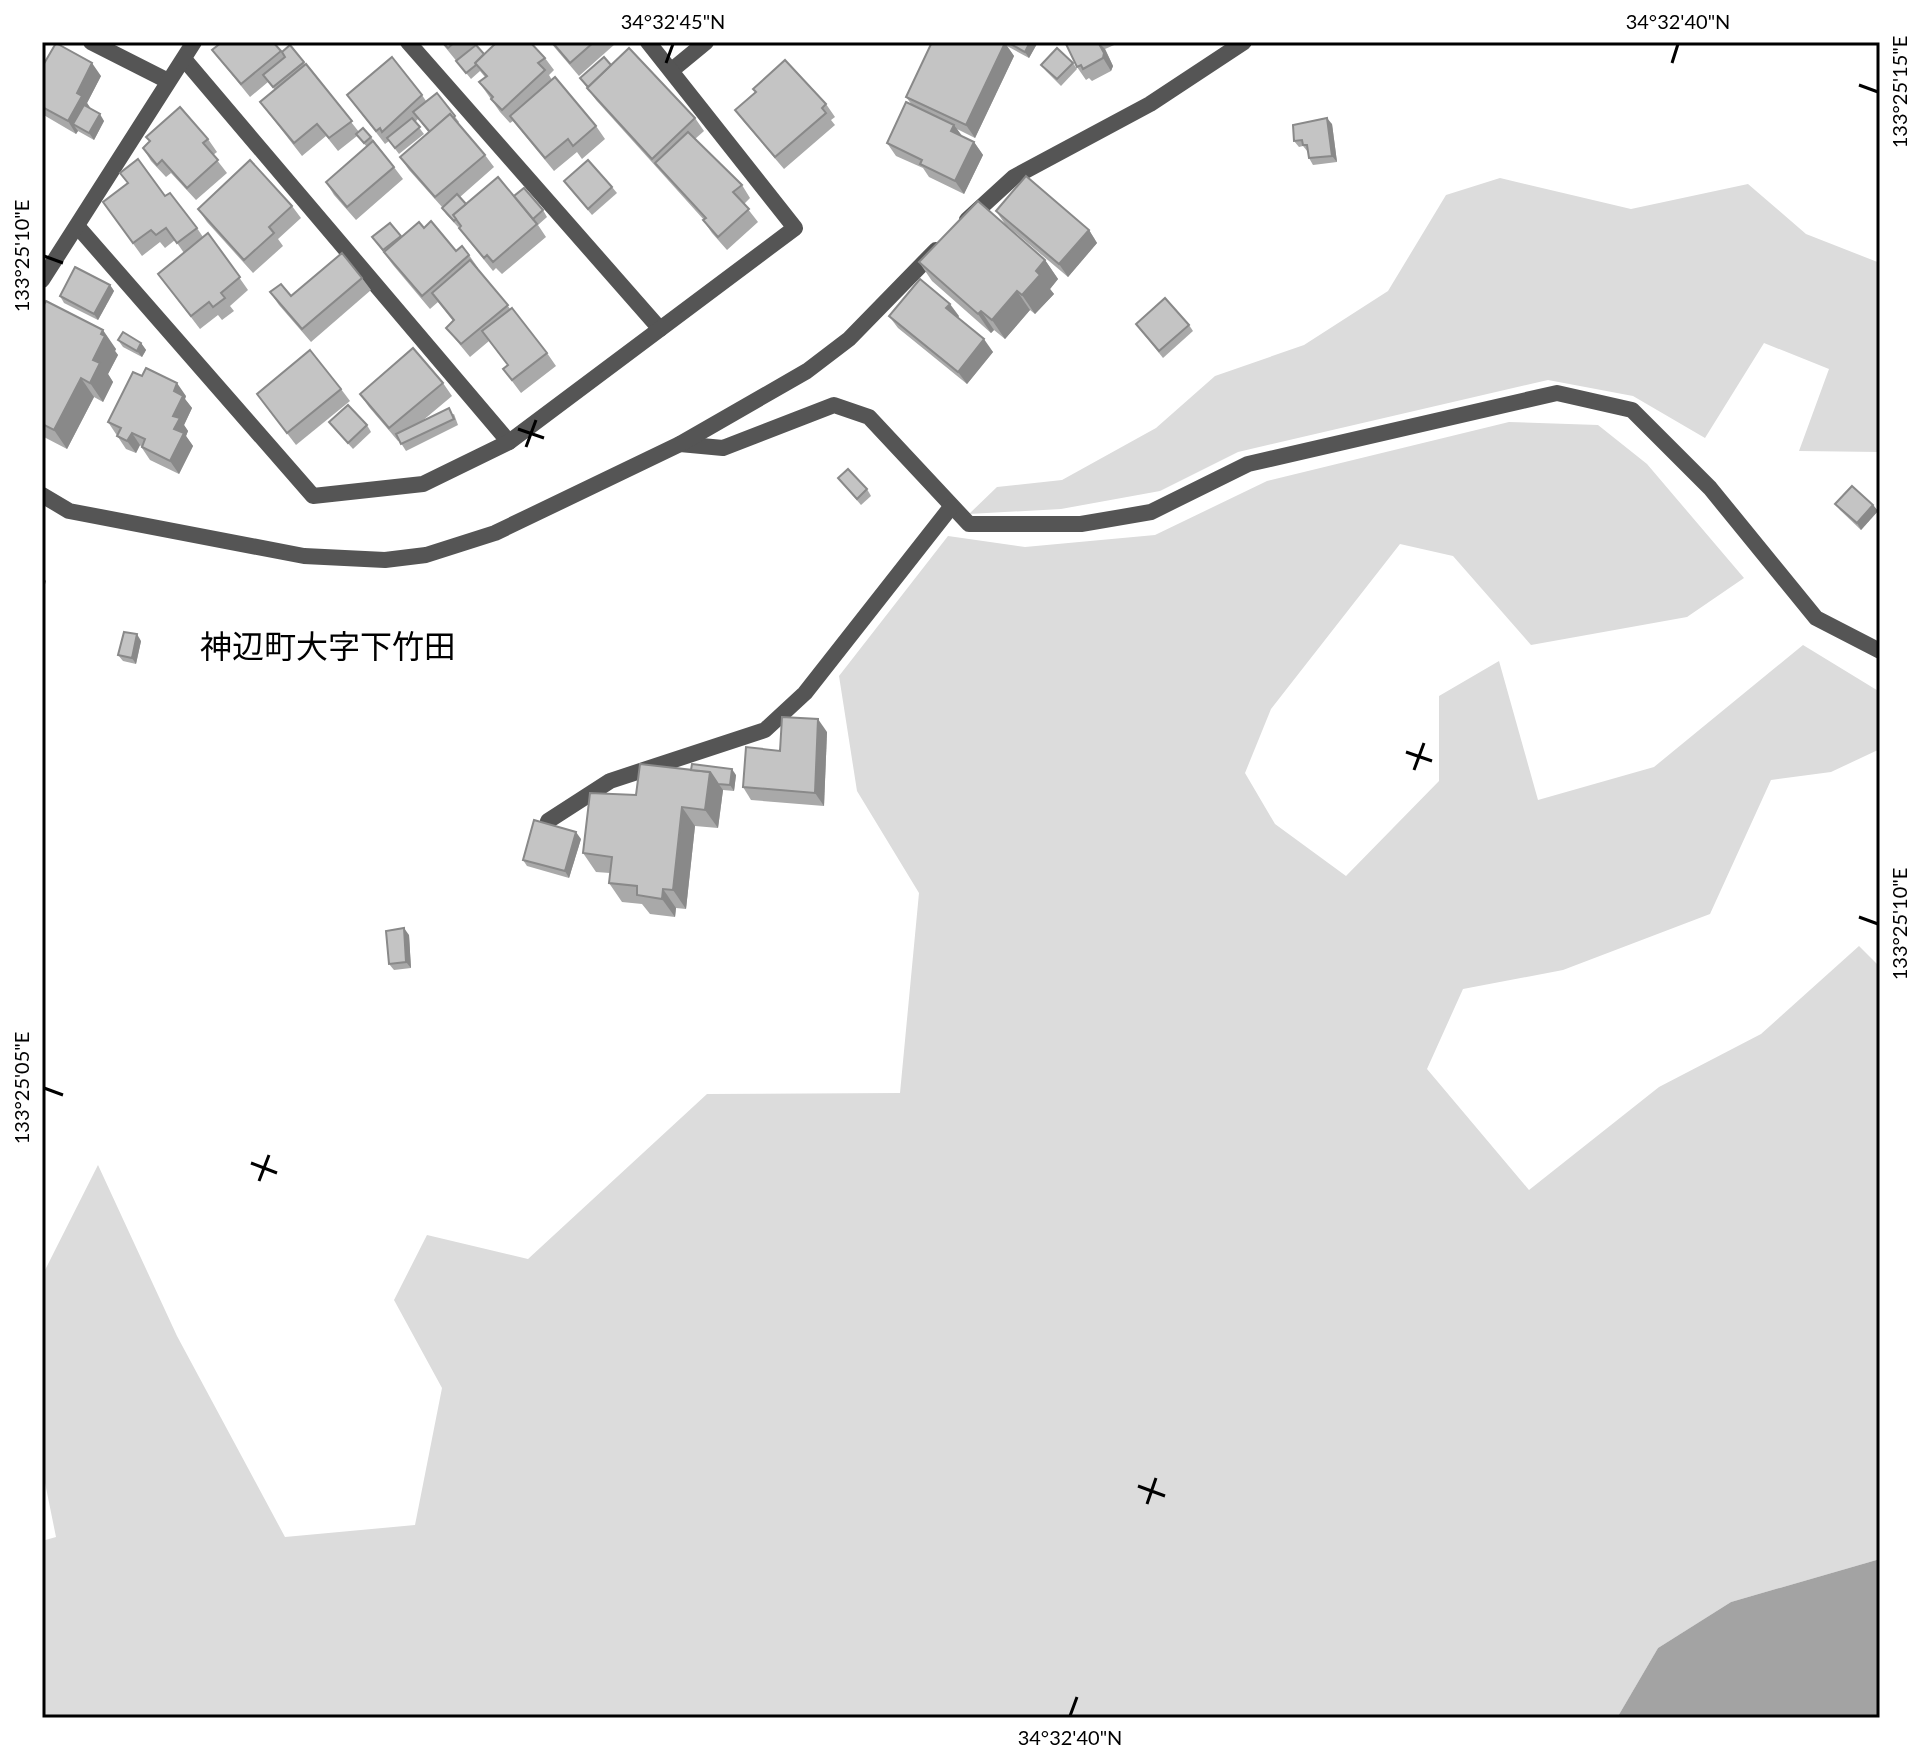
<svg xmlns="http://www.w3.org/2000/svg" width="1922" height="1760" font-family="Lato,'Noto Sans JP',sans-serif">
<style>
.green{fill:#dcdcdc}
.water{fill:#a3a3a3}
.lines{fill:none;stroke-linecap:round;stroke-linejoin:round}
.minor{stroke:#555;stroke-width:16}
.wall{fill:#a9a9a9}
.shaded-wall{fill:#898989}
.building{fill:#c4c4c4;stroke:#898989;stroke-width:2}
.ticks{fill:none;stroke:#000;stroke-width:3}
.labels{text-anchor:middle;stroke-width:8;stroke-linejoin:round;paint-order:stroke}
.quarter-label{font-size:32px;fill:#000;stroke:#fff}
.neatline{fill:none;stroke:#000;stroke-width:3}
.ticks-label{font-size:20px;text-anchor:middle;fill:#000}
</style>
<rect width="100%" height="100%" fill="#fff"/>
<g class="green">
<polygon points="1500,178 1631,209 1748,184 1806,234 1880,263 1880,452 1799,451 1829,369 1764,343 1705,438 1633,396 1548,380 1238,452 1160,491 1061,509 969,514 997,487 1062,480 1156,428 1215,376 1304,345 1388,291 1446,195"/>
<polygon points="1509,422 1598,425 1647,464 1744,578 1687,617 1531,645 1453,556 1400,544 1271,709 1245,773 1275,824 1346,876 1439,781 1439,696 1499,661 1538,800 1654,767 1803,645 1880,692 1880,749 1831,772 1771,780 1710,914 1563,970 1463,989 1427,1069 1529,1190 1659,1087 1761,1034 1859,946 1880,967 1880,1559 1731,1602 1658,1648 1617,1718 42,1718 42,1541 56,1537 42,1468 42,1276 98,1165 177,1336 285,1537 415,1525 442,1388 394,1300 427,1235 528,1259 707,1094 900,1093 919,893 857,791 839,676 948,536 1025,547 1155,535 1267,481"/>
</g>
<polygon class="water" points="1880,1559 1880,1718 1617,1718 1658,1648 1731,1602"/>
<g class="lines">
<g class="minor">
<polyline points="91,42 168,81"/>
<polyline points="408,42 660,329"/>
<polyline points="184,59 509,442"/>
<polyline points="672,70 706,42"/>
<polyline points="967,220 1014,177 1150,104 1244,42"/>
<polyline points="78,227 313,496 423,484 509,442 795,228 648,42"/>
<polyline points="42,280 194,42"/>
<polyline points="680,444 723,448 834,405 869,417 969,524 1081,524 1151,512 1248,464 1557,393 1632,410 1710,488 1816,618 1880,651"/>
<polyline points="42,495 69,511 304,556 385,560 426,555 495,533 680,444 807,371 849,339 936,250"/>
<polyline points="548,821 610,781 765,730 805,693 951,507"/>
</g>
</g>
<g class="wall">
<polygon points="273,42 282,52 290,45 359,132 371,137 403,179 356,220 334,195 326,182 367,147 357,136 338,151 326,136 302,156 260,102 275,90 268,82 250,97 212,50"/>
<polygon points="441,42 479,42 476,45 484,54 545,58 554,70 549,75 552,80 596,126 605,139 582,159 577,152 554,171 513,121 510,123 500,112 479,82 485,77 480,71 471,79"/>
<polygon points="550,42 614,42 615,44 579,76"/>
<polygon points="932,42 1038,42 1029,58 1007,46 1014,56 975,138 957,129 962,137 974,142 983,155 964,194 929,177 923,168 896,156 887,143 912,105 906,97"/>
<polygon points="1065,42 1121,42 1105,49 1113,66 1111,71 1092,81 1089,78 1086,80 1077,67"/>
<polygon points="1073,63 1077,69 1061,86 1046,71 1041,65"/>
<polygon points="611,65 695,118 704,131 695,139 742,185 750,198 744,204 758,222 727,250 712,233 703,220 704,220 596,100 580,78"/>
<polygon points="42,67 101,76 87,103 91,109 104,121 94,140 78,131 76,134 42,114"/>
<polygon points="755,92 826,104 835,117 831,120 835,125 784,169 744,122 735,110"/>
<polygon points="437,93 459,122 458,123 485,155 494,167 460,197 466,204 514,196 543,210 547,217 538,225 546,237 502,274 496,268 493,271 468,240 459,228 460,226 458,227 446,214 442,207 409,170 400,157 429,133 418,119 415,122 424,134 399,154 389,141 385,144 347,95 422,95 426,101"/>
<polygon points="1332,124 1337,162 1313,165 1309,158 1308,152 1303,146 1299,147 1294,141"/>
<polygon points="146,137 208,139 217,152 213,155 227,173 196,200 171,173 166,177 151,161 143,148 150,142"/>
<polygon points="564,181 612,187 617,193 592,215"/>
<polygon points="165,196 197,228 203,237 208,233 248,290 230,306 234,311 222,320 218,315 200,329 158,274 184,253 175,240 165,248 160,242 142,256 103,202"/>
<polygon points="292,206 301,218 278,239 283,246 253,273 207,222 198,209"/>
<polygon points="996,211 1089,230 1097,243 1068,277 1005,224"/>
<polygon points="390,223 402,237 424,228 456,251 469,255 478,268 477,269 547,353 556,366 521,393 503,369 508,365 489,341 470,357 446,328 453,321 438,302 430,309 393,265 372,237"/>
<polygon points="1045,260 1058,279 1050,289 1054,294 1035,314 1030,310 1005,339 994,330 991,333 932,281 919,262"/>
<polygon points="362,278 371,290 311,342 279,305 270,292 291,296"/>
<polygon points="110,285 114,291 98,320 64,303 60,296"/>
<polygon points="42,308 116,349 115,351 118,355 108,374 113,382 103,402 94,397 67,449 42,436"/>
<polygon points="889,316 959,316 958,318 993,352 967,384 898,328"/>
<polygon points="1136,324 1189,325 1193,331 1163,358"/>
<polygon points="118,340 141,343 146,350 142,357 123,347"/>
<polygon points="443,383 452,396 421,422 454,414 458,425 406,451 399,440 398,441 369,407 360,394"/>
<polygon points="341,389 350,401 296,445 257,394"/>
<polygon points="186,396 185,399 192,408 184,425 188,431 186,436 193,446 179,474 150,460 140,445 136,453 126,449 108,422"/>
<polygon points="329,422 367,425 371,432 353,449"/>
<polygon points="838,478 867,489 871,496 861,505"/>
<polygon points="1835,504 1873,505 1878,511 1861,530 1840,510"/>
<polygon points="141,641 136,664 123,661 118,655"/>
<polygon points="827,732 824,806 751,800 743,787 780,751"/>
<polygon points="736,775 734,791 723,790 718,828 695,826 686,909 676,908 675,917 650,914 642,904 622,902 609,883 610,873 596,872 583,853 636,795"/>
<polygon points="581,839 569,878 527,866 523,860"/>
<polygon points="409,935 411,968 394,970 389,964"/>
</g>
<g class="shaded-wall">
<polygon points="1030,42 1038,42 1029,58 1025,52"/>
<polygon points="1098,42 1105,49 1113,66 1111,71 1103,58"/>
<polygon points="1005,43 1014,56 975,138 966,125"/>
<polygon points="92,63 101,76 87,103 91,109 73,124 78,131 76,134 68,121 77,93"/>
<polygon points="100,114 104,121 94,140 89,133"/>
<polygon points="1327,118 1332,124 1337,162 1332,156"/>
<polygon points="954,125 963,137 951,131"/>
<polygon points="974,142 983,155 964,194 955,181"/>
<polygon points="1089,230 1097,243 1068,277 1059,264"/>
<polygon points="1045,260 1058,279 1050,289 1054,294 1035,314 1022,295 1036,271"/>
<polygon points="110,285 114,291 98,320 94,314"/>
<polygon points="1017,291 1030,310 1005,339 992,320"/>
<polygon points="950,304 959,316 955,321 946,308"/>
<polygon points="981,311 994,330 991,333 978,314"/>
<polygon points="103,330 116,349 115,351 118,355 108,374 113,382 103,402 90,383 93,360"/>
<polygon points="984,339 993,352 967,384 958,372"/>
<polygon points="141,343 146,350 142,357 137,351"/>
<polygon points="81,378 94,397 67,449 54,430"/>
<polygon points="177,383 186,396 185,399 192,408 184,425 188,431 186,436 193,446 179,474 170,461 174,429 174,391"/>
<polygon points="132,433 140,445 136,453 127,441"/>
<polygon points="1873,505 1878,511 1861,530 1857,523"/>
<polygon points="42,576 46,581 42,595"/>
<polygon points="137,634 141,641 136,664 132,658"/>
<polygon points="818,719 827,732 824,806 815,793"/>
<polygon points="732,769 736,775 734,791 730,785"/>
<polygon points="710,772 723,790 718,828 705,810"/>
<polygon points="682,807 695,826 686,909 673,890"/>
<polygon points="576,832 581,839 569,878 565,871"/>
<polygon points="663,889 676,908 675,917 662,899"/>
<polygon points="404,928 409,935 411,968 406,962"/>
</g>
<g class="building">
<polygon points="222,42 273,42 281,51 241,84 212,50"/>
<polygon points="442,42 455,42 448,48"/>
<polygon points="497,42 530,42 545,58 538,63 545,70 502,110 491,99 493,97 479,82 487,76 475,63"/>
<polygon points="552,42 594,42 570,63"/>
<polygon points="932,42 1002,42 1005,43 966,125 906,97"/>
<polygon points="1007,42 1030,42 1025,52"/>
<polygon points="1065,42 1098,42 1104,53 1103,58 1083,69 1081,65 1077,67"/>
<polygon points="56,43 92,63 77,93 82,96 68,121 42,107 42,67"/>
<polygon points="290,45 304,62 273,87 263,75 285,57 282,52"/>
<polygon points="476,45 484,54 475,63 476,65 466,73 456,61"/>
<polygon points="629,48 695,118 652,159 587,88"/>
<polygon points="1057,48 1073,63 1057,79 1041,65"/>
<polygon points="392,57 422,95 382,132 380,128 376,131 347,95"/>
<polygon points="604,57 611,65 588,87 580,78"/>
<polygon points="785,60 826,104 822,108 826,113 775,157 735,110 756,92 753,89"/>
<polygon points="306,64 352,121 329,138 317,124 294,143 260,102"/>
<polygon points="555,77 596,126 573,146 568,139 545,158 510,116"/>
<polygon points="437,93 455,116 453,118 450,114 430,132 413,112"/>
<polygon points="906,102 954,125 951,131 974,142 955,181 920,164 922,160 887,143"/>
<polygon points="84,105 100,114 89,133 73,124"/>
<polygon points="180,107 208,139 203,143 218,160 187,188 162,160 157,165 143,148 150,141 146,137"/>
<polygon points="450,114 485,155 435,197 400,157"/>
<polygon points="412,118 420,127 395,148 387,138"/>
<polygon points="1327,118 1332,156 1309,158 1307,145 1303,145 1302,140 1294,141 1293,125"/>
<polygon points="363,128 371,137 364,143 356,134"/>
<polygon points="688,132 742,185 733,192 749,209 718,237 703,220 706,218 655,163"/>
<polygon points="373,141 394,167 347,207 326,182"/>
<polygon points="138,159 165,196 170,193 197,228 177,243 166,228 156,235 151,230 133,243 103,202 128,183 120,173"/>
<polygon points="250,160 292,206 269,227 274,233 244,260 198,209"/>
<polygon points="588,160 612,187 588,209 564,181"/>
<polygon points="1026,176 1089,230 1059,264 996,211"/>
<polygon points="498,177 537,224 493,262 487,255 484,258 459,228 461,226 453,215"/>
<polygon points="524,188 543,210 533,219 514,196"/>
<polygon points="457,194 466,204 453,215 456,219 454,221 442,208"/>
<polygon points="978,201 1045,260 1036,271 1040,275 1022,295 1017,291 992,320 981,311 978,314 919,262"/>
<polygon points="431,221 456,251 462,246 469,255 422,296 384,252 419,222 424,228"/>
<polygon points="390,223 401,236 383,250 372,237"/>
<polygon points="208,233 240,277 221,293 225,298 213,307 209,302 191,316 158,274"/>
<polygon points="342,253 362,278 302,329 270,292 281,284 291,296"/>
<polygon points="470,260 508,305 461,344 446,328 454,320 432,293"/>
<polygon points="75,267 110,285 94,314 60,296"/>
<polygon points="920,279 950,304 946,308 984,339 958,372 889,316"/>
<polygon points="1165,298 1189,325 1159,351 1136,324"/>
<polygon points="46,301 103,330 101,334 105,336 93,360 100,363 90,383 81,378 54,430 42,424 42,308"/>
<polygon points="512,308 547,353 512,380 503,369 508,365 482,331"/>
<polygon points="123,332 141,343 137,351 118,340"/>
<polygon points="413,348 443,383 389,428 360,394"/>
<polygon points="310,350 341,389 287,433 257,394"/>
<polygon points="146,368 177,383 174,391 183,396 173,416 180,418 174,429 184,433 170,461 142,447 145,439 132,433 127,441 117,436 121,428 108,422 133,372 142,376"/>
<polygon points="348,405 367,425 348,443 329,422"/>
<polygon points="449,408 454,419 401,444 396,434"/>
<polygon points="848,469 867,489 857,499 838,478"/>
<polygon points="1852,486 1873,505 1857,523 1835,504"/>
<polygon points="124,632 137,634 132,658 118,655"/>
<polygon points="782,717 818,719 815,793 743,787 746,747 780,751"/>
<polygon points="640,764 710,772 705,810 682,807 673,890 663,889 662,899 637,895 637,886 609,883 612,857 583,853 590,793 636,795"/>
<polygon points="692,764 732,769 730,785 718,784 710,772 691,770"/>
<polygon points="534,820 576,832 565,871 523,860"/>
<polygon points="404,928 406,962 389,964 386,931"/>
</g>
<path class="ticks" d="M666,63l7,-19M1672,63l6,-19M1859,85l19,7M44,256l19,7M518,429l26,9M526,447l10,-27M1406,752l26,9M1414,770l10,-27M1859,917l19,7M44,1088l19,7M251,1163l26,10M259,1181l10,-26M1138,1486l27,10M1147,1504l9,-26M1070,1716l7,-19"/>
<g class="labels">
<g class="quarter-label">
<text x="328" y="658">神辺町大字下竹田</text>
</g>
</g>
<rect width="1922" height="1760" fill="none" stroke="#ffffff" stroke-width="88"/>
<rect x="44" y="44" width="1834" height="1672" class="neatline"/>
<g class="ticks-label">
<text x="673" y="29">34°32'45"N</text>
<text x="1678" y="29">34°32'40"N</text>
<text transform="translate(1900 92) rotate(-90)" y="7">133°25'15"E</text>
<text transform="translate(22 256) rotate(-90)" y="7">133°25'10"E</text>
<text transform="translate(1900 924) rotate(-90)" y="7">133°25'10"E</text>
<text transform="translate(22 1088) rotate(-90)" y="7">133°25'05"E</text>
<text x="1070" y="1745">34°32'40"N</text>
</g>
</svg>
